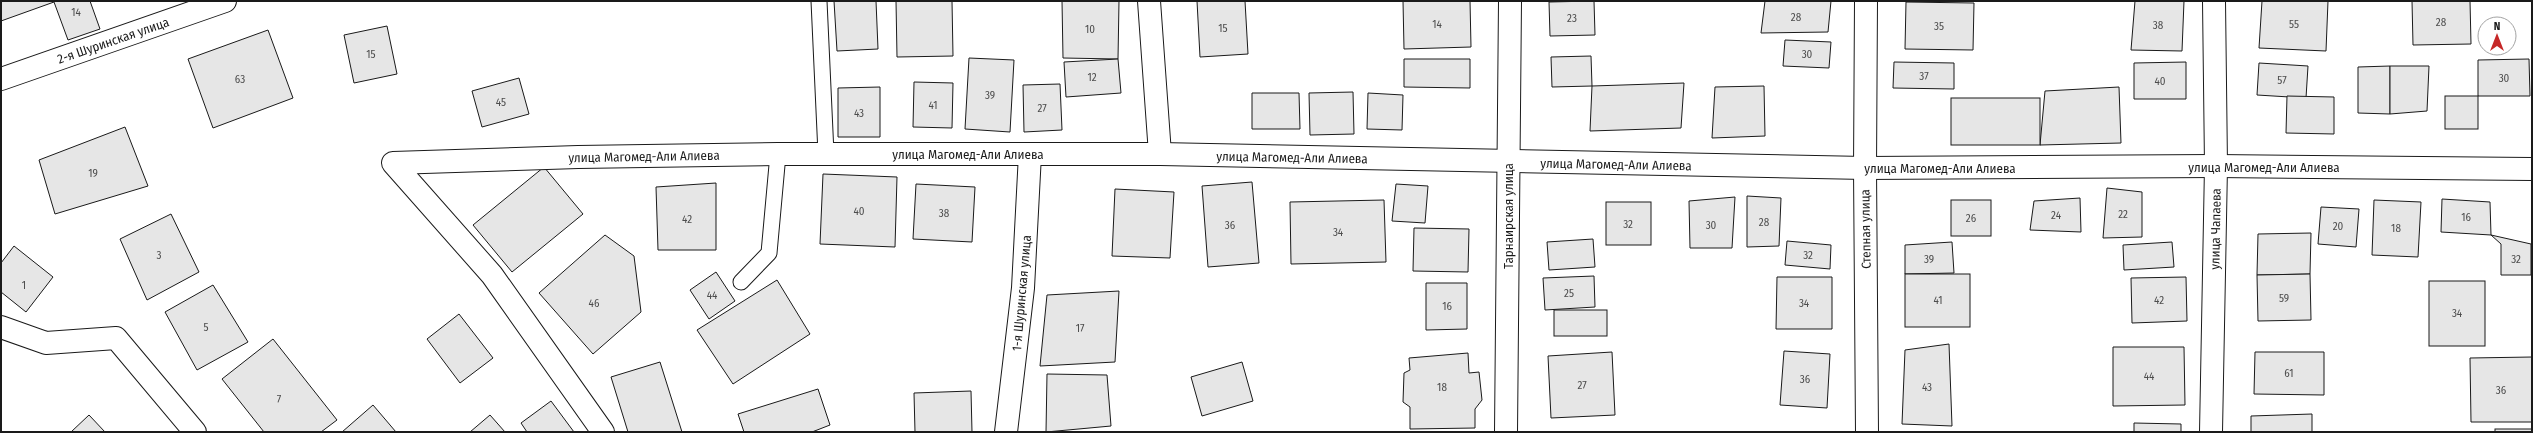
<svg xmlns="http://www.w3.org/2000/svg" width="2533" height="433" font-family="'Fira Sans Condensed',sans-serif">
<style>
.building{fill:#e6e6e6;stroke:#1a1a1a}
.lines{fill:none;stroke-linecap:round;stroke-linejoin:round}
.service-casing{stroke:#1a1a1a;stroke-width:17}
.minor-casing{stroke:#1a1a1a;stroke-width:24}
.service{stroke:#fff;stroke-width:15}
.minor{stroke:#fff;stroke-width:22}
.labels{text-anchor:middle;stroke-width:3;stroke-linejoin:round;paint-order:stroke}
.number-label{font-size:11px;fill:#4d4d4d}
.street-label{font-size:13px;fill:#1a1a1a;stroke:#fff}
</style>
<rect width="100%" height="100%" fill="#fff"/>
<g class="building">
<polygon points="1,1 90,1 100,29 68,40 54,2 1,21"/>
<polygon points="834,1 876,1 878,49 837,51"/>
<polygon points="896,1 952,1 953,56 897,57"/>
<polygon points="1062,1 1119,1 1118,59 1063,58"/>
<polygon points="1197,1 1245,1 1248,54 1200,57"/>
<polygon points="1403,1 1470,1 1471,47 1404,49"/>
<polygon points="1594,1 1595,35 1550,36 1549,2"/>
<polygon points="1765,1 1831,1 1828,32 1761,33"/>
<polygon points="2135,1 2184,1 2182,51 2131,50"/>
<polygon points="2262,1 2328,1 2326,51 2259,48"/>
<polygon points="2412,1 2470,1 2471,44 2413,45"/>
<polygon points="1906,2 1974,3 1973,50 1905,49"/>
<polygon points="387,26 397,74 354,83 344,35"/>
<polygon points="268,30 293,98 213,128 188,59"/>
<polygon points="1785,40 1831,42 1829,68 1783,66"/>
<polygon points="1591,56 1592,86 1552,87 1551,57"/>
<polygon points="969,58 1014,60 1010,132 965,129"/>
<polygon points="1118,59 1121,93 1066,97 1064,62"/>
<polygon points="1404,59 1470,59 1470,88 1404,87"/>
<polygon points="2529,59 2530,96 2478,96 2478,60"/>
<polygon points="1894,62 1954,63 1954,89 1893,88"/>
<polygon points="2186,62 2186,99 2134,99 2134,63"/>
<polygon points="2259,63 2308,66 2306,98 2257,95"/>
<polygon points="2390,66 2390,114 2358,113 2358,67"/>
<polygon points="2390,66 2429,66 2427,111 2390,114"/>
<polygon points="519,78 529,114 482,127 472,91"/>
<polygon points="914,82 953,83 952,128 913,127"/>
<polygon points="1684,83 1681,128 1590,131 1592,86"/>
<polygon points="1060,84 1062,130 1024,132 1023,85"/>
<polygon points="1764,86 1765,136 1712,138 1715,87"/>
<polygon points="880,87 880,137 838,137 838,88"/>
<polygon points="2119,87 2121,143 2040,145 2045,91"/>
<polygon points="1353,92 1354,134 1310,135 1309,93"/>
<polygon points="1252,93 1299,93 1300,129 1252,129"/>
<polygon points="1368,93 1403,95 1402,130 1367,129"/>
<polygon points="2287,96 2334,97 2334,134 2286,133"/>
<rect x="2445" y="96" width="33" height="33"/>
<rect x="1951" y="98" width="89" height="47"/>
<polygon points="125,127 148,186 55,214 39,160"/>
<polygon points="544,167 583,214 512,272 473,225"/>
<polygon points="823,174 897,177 895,247 820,244"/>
<polygon points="1252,182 1259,263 1208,267 1202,186"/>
<polygon points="716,183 716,250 658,250 656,187"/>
<polygon points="916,184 975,187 972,242 913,239"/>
<polygon points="1396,184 1428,186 1425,223 1392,221"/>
<polygon points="2107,188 2142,192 2142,237 2103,238"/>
<polygon points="1115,189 1174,192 1170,258 1112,256"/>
<polygon points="1747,196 1781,198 1779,246 1747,247"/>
<polygon points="1735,197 1732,248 1690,248 1689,201"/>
<polygon points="2080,198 2081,232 2030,230 2034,201"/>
<polygon points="2442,199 2490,202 2491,235 2441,232"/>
<polygon points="1384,200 1386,262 1291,264 1290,202"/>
<rect x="1951" y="200" width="40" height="36"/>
<polygon points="2374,200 2421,202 2418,257 2372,255"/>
<rect x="1606" y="202" width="45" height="43"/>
<polygon points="2321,207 2359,209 2356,247 2318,244"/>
<polygon points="171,214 199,272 147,300 120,239"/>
<polygon points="1414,228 1469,229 1468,272 1413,271"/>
<polygon points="2311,233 2310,274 2257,275 2258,234"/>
<polygon points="605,235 634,256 641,312 593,354 539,293"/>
<polygon points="2491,235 2531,244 2531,275 2501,275 2501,244"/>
<polygon points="1593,239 1595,267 1549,270 1547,242"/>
<polygon points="1787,241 1831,245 1830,269 1785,265"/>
<polygon points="1952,242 1954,273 1905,274 1905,245"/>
<polygon points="2172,242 2174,267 2124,270 2123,245"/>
<polygon points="14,246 53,277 26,312 1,292 1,263"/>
<polygon points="716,272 735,301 709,319 690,290"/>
<rect x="1905" y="274" width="65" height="53"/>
<polygon points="2310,274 2311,320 2258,321 2257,275"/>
<polygon points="1594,276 1595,307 1545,310 1543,278"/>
<polygon points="1777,277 1832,277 1832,329 1776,329"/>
<polygon points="2186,277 2187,321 2132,323 2131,278"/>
<polygon points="777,280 810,334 733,384 697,330"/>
<rect x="2429" y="281" width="56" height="65"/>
<polygon points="1426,283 1467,283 1467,329 1426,330"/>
<polygon points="213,285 248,342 197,370 165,312"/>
<polygon points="1119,291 1115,362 1040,366 1047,295"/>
<rect x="1554" y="310" width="53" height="26"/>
<polygon points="459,314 493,358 460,383 427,339"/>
<polygon points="273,339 337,420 321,432 264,432 222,379"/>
<polygon points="1949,344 1952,426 1902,424 1905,350"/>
<polygon points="2113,347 2184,347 2185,405 2113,406"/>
<polygon points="1784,351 1830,354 1827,408 1780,405"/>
<polygon points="1612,352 1615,415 1551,418 1548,356"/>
<polygon points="2255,352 2324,352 2324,395 2254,394"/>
<polygon points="1468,353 1469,373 1479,372 1482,400 1475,409 1475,428 1410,429 1410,407 1403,402 1404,373 1410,370 1409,358"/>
<polygon points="2532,357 2532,422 2471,422 2470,358"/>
<polygon points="660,362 682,432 628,432 611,377"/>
<polygon points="1242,362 1253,401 1202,416 1191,377"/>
<polygon points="1047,374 1107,375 1111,426 1046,432"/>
<polygon points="818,389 830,425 812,432 744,432 738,414"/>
<polygon points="971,391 972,432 915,432 914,393"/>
<polygon points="551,401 574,432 527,432 521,423"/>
<polygon points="373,405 396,432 342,432"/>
<polygon points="2312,414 2312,432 2251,432 2251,416"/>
<polygon points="89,415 105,432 71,432"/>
<polygon points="490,415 505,432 470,432"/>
<polygon points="2134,423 2181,424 2181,432 2134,432"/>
<rect x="2495" y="429" width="37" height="3"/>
</g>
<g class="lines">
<defs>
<g id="service">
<polyline points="819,1 826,154"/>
<polyline points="741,282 769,253 778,154"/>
</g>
<g id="minor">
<polyline points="1149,1 1160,154"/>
<polyline points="1866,1 1865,168 1867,432"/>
<polyline points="1,79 225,1"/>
<polyline points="1,327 46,343 116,338 195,432"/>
<polyline points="603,432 492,275 393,163 578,157 778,154 1160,154 1865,168 2216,166 2532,169"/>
<polyline points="1006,432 1023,288 1030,154"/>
<polyline points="1506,432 1510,1"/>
<polyline points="2211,432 2216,166 2214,1"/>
</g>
</defs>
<use href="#service" class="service-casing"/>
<use href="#minor" class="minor-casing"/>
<use href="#service" class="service"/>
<use href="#minor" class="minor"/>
</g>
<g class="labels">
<g class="number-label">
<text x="76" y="16">14</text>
<text x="1796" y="21">28</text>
<text x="1572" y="22">23</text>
<text x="2441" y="26">28</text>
<text x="1437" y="28">14</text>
<text x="2294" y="28">55</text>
<text x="2158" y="29">38</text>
<text x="1939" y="30">35</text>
<text x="1223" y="32">15</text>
<text x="1090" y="33">10</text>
<text x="371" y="58">15</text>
<text x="1807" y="58">30</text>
<text x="1924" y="80">37</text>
<text x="1092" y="81">12</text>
<text x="2504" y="82">30</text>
<text x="240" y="83">63</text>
<text x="2282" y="84">57</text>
<text x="2160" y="85">40</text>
<text x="990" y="99">39</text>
<text x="501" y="106">45</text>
<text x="933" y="109">41</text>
<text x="1042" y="112">27</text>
<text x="859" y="117">43</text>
<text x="93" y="177">19</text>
<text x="859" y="215">40</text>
<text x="944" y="217">38</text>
<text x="2123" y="218">22</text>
<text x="2056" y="219">24</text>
<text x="2466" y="221">16</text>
<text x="1971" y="222">26</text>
<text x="687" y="223">42</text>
<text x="1764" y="226">28</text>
<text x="1628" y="228">32</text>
<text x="1230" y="229">36</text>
<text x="1711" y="229">30</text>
<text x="2338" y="230">20</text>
<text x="2396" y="232">18</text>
<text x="1338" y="236">34</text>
<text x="159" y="259">3</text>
<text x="1808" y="259">32</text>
<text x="1929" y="263">39</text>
<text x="2516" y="263">32</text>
<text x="24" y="289">1</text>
<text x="1569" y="297">25</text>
<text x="712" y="299">44</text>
<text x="2284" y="302">59</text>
<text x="1938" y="304">41</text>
<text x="2159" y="304">42</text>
<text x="594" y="307">46</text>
<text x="1804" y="307">34</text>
<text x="1447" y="310">16</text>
<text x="2457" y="317">34</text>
<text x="206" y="331">5</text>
<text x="1080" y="332">17</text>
<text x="2289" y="377">61</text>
<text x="2149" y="380">44</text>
<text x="1805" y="383">36</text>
<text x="1582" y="389">27</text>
<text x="1442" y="391">18</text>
<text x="1927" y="391">43</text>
<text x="2501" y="394">36</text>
<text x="279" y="403">7</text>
</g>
<g class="street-label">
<text transform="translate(113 40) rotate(-19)" y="5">2-я Шуринская улица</text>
<text x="968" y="159">улица Магомед-Али Алиева</text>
<text transform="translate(644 156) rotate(-1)" y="5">улица Магомед-Али Алиева</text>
<text transform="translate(1292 157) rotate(1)" y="5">улица Магомед-Али Алиева</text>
<text transform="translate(1616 164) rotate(1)" y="5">улица Магомед-Али Алиева</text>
<text x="2264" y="172">улица Магомед-Али Алиева</text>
<text x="1940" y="173">улица Магомед-Али Алиева</text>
<text transform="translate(1508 216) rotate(-90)" y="5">Тарнаирская улица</text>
<text transform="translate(1865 229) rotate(-91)" y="5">Степная улица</text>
<text transform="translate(2215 229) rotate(-89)" y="5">улица Чапаева</text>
<text transform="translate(1021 293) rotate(-85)" y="5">1-я Шуринская улица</text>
</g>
</g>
<rect width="2533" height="433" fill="none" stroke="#1a1a1a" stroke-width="4"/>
<g transform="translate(2497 36)"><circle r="19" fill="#ffffff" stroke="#a3a3a3"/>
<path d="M0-3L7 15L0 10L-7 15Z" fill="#c62828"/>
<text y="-6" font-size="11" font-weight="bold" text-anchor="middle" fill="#1a1a1a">N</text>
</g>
</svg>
